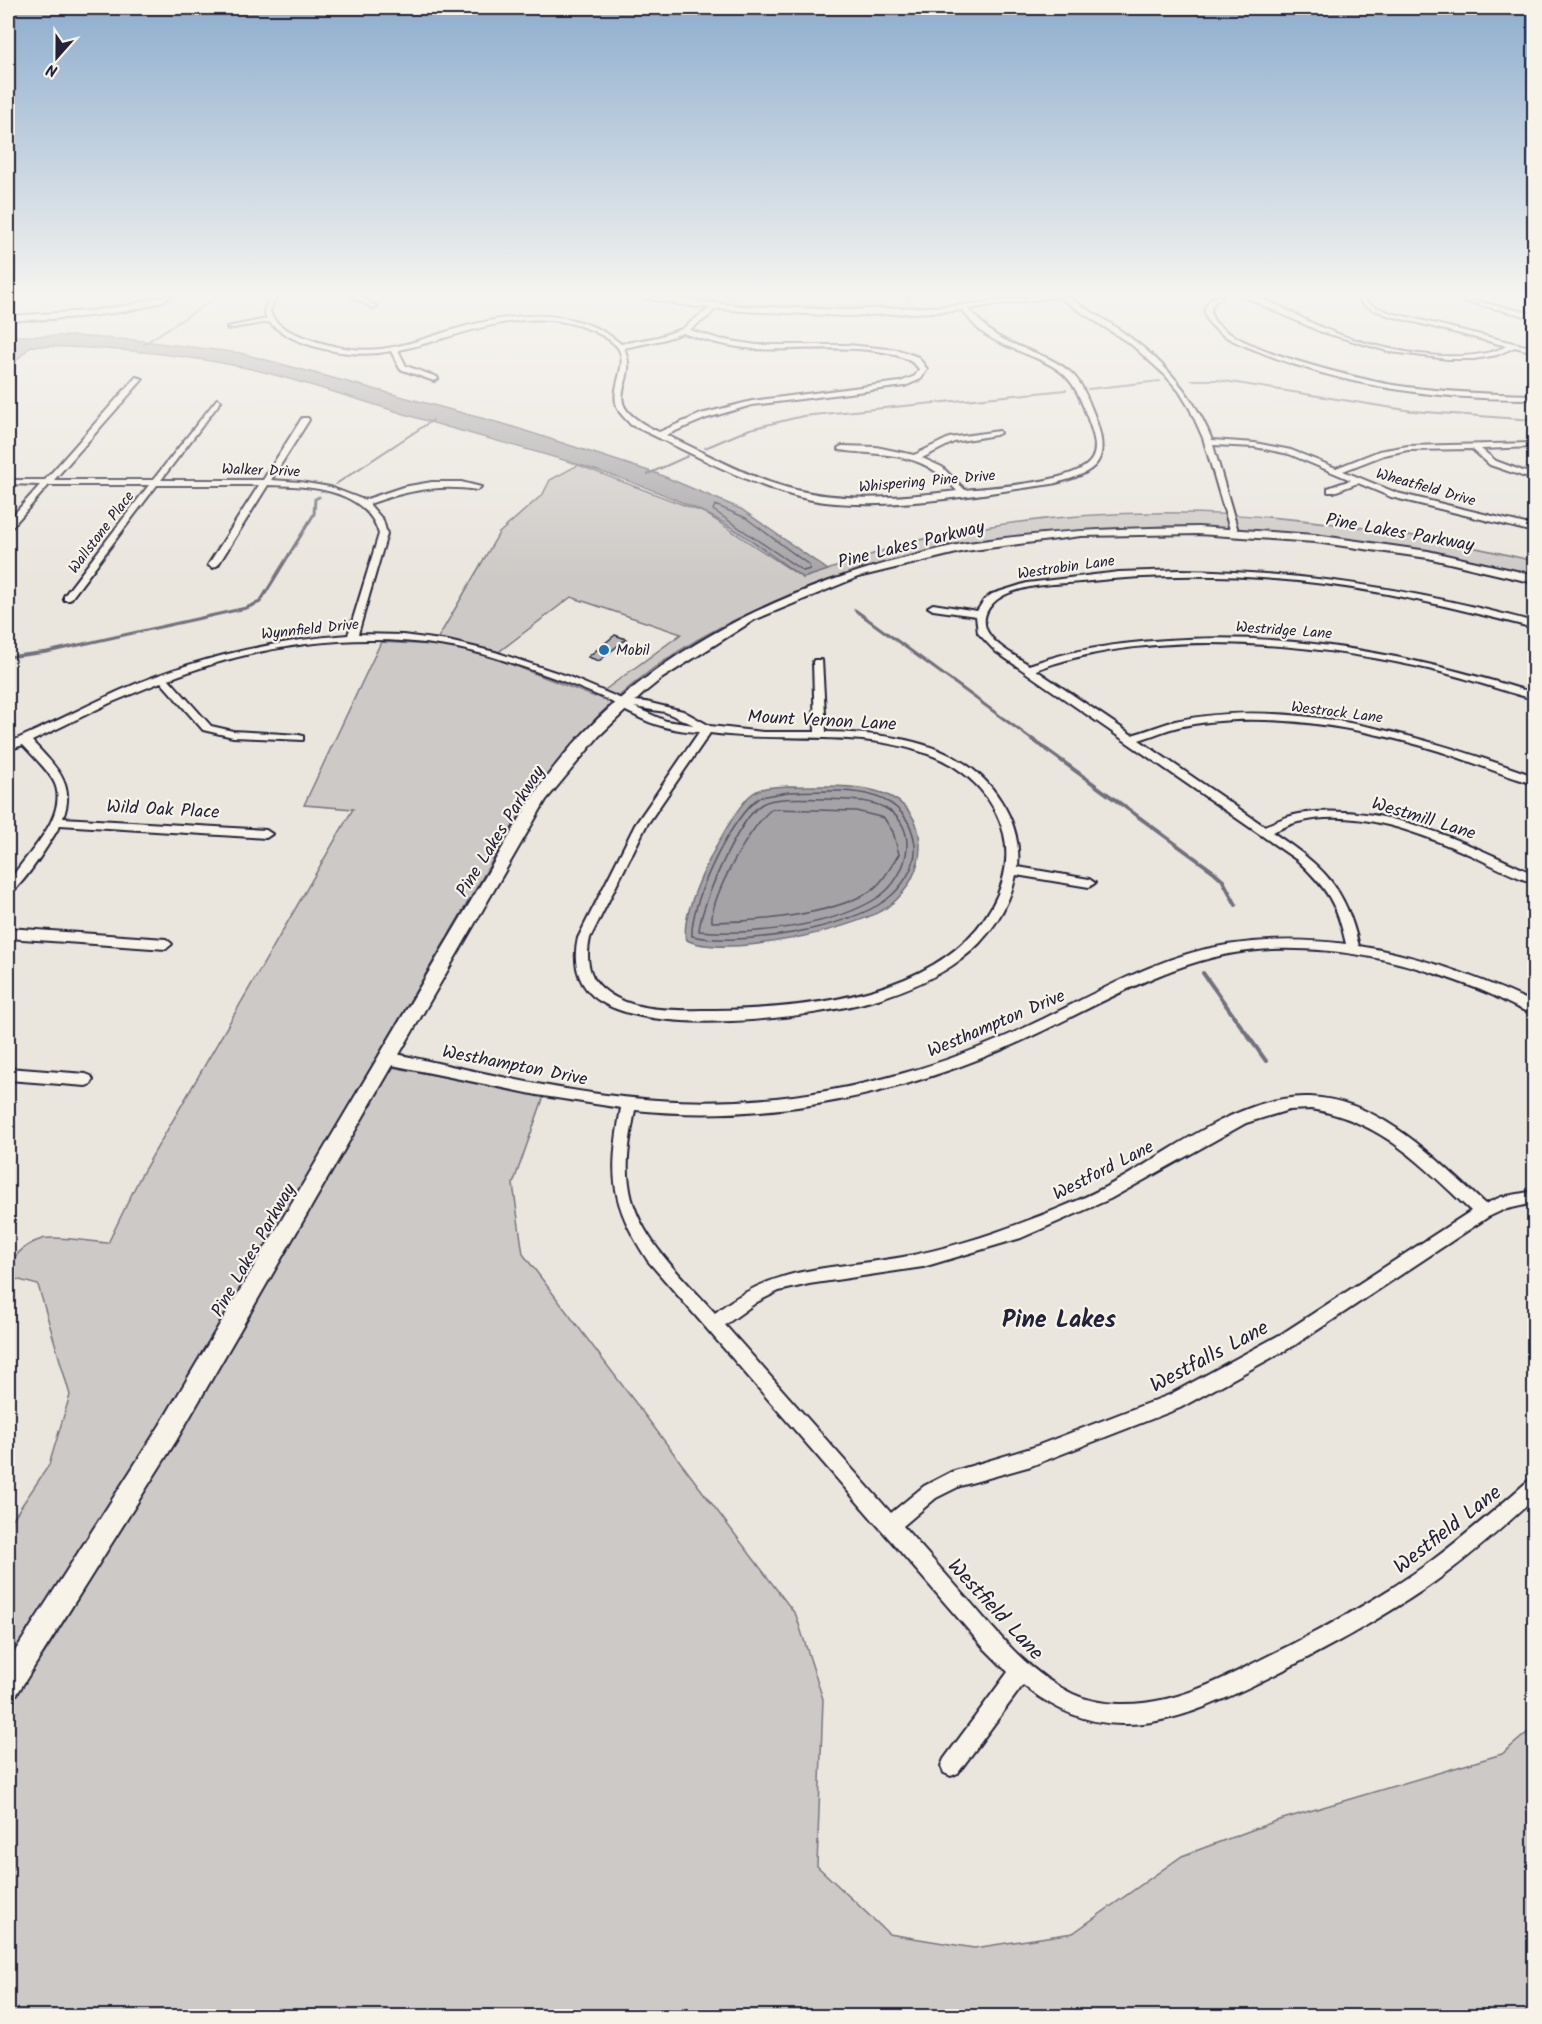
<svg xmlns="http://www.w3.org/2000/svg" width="1542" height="2024" font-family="Kalam,sans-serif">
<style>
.green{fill:#cdc9c6;stroke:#787680;stroke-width:1.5;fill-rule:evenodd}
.water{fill:#a6a3a6;stroke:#716f7b;stroke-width:1.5}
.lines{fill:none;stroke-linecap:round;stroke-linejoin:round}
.shore{stroke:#575666;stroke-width:1.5}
.stream-far2{stroke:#716f7b;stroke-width:2}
.stream-far1{stroke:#716f7b;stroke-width:3}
.stream{stroke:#716f7b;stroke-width:4}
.building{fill:#b8b6b5;stroke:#22223b;stroke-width:1.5}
.minor-casing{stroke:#22223b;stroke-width:4}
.tertiary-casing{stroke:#22223b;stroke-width:4}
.minor{fill:#f7f3e8;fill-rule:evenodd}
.tertiary{fill:#f7f3e8;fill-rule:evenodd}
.poi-dot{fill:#1f6fb2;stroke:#f7f3e8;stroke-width:2}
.labels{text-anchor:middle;stroke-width:4.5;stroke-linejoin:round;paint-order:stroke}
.far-street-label{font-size:15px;fill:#22223b;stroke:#f7f3e8}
.far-poi-label{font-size:15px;fill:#22223b;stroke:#f7f3e8;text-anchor:start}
.street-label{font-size:18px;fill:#22223b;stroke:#f7f3e8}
.near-street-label{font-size:21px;fill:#22223b;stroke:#f7f3e8}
.near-neighbourhood-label{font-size:24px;font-weight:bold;fill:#22223b;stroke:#f7f3e8}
</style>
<rect width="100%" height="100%" fill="#eae6de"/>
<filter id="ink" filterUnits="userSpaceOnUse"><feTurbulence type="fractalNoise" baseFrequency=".0167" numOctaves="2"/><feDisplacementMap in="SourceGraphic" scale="12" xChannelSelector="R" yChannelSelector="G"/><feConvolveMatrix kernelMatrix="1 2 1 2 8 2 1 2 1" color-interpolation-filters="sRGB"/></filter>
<g filter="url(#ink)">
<g class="green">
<polygon points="649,296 911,296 907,299 914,310 773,309"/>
<path d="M578,465l127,48 98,65c42,-13 83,-31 125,-40 202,-45 407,-25 606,23v15c-236,-57 -482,-74 -715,9 -68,24 -131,54 -187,100 -47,38 -84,87 -117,137l-365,621 -142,221v-138l41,-61 21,-70 -32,-110 -30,-8c-1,-18 17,-33 34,-38 14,-4 50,3 66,4l32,-66 213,-368 -49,-4 77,-163 53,3 65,-112 44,-39 7,-14zM571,597l110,37 -86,63 -103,-40z"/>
<polygon points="392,1067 544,1096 513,1184 523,1254 796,1615 823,1699 817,1866 889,1934 974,1948 1073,1933 1182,1856 1276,1821 1502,1754 1534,1727 1534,2016 8,2016 8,1706 48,1648 168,1452"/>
</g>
<g class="water">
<path d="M8,336h66l60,4 106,13 267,72 151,49 83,35 87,61 -25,8c-31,-22 -63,-48 -98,-65 -86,-42 -183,-64 -275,-91 -58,-18 -115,-37 -174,-52 -74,-17 -149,-23 -225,-24l-23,23z"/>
<path d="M788,786c30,1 66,-3 94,7 53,18 46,84 7,113 -33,24 -166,53 -202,34 -12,-23 44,-130 65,-146 10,-8 23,-7 36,-8z"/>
</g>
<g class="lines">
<g class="shore">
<polygon points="715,505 746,518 809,565 810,569 803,571 713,510"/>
<path d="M788,792c48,-1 119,-11 127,53 2,21 -13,43 -29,55 -40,29 -146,47 -194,36 -2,-34 39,-120 68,-139z"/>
<path d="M827,799c19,1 41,0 58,9 36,19 23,68 -5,88 -43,30 -130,40 -181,35 2,-27 40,-113 63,-127 13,-8 49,-5 65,-5z"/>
<path d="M772,809l84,2 28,7 9,14 6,22c-9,14 -17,31 -32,39 -38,22 -112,29 -155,29 -3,-23 40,-99 60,-113z"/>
</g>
<g class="stream-far2">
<polyline points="144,344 219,296"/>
<polyline points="1191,380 1218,380 1412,411 1534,420"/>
<polyline points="1088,389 1160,381"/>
<polyline points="705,448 750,429 803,416 1066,390"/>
<polyline points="648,474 688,456"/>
<polyline points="336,484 433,420"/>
</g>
<g class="stream-far1">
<polyline points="855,610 1034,741"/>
<polyline points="8,657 47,652 246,608 260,602 314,514 315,499 319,497"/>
</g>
<g class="stream">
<polyline points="1032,739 1214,872 1222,879 1236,905"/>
<polyline points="1203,973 1266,1061"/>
</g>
</g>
<polygon class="building" points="615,635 626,639 599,661 588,657"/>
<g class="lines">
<defs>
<g id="minor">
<path d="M165,296h8c-33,20 -125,24 -165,24v-4l82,-5 40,-6z"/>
<path d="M270,296h6l-6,15c4,14 19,20 31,25 27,10 51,16 80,13 26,-3 50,-13 75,-20 54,-16 119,-24 165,15l37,-7 24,-8 33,-25 3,2 -10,11 -19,13 30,9 37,6h92l50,5 20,7 9,12 -6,10 -16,7 -153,19 -45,13 -41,17c34,15 74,38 109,49 59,20 121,14 182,7 -36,-42 -70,-34 -118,-41l-1,-2 4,-2 34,1 38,8 35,-17 50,-7 1,2 -4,2 -42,7 -32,16 20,9 23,23c26,-3 114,-7 127,-31 7,-12 0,-28 -4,-40 -7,-19 -13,-38 -31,-50 -23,-15 -52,-20 -74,-36 -9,-7 -15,-16 -22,-24l2,-3c12,7 21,22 34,30 24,14 52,18 73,36 12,10 17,26 23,40 19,49 7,60 -41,72 -74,10 -152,26 -227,18 -61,-7 -138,-52 -194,-77 -4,-5 -9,-9 -12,-14 -12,-21 11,-44 -1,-63 -6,-8 -18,-14 -27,-18 -66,-28 -129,7 -193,20l8,16 31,11 1,2 -4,2 -34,-12 -9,-18c-36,8 -94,-2 -122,-29l-42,7v-2l40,-8 -3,-8zM683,333c23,8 47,14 72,16 38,3 141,-11 164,20l-4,7 -15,6 -148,19 -51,13 -42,18c-68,-32 -17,-45 -35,-84l38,-8z"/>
<polygon points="351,296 358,296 378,307 373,308"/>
<path d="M1057,296c11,-1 23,9 33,15 54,32 98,69 122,129l43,3 36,7 45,18 43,-17 29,-5 126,-3v4l-53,2 15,12 38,14v5l-44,-15 -18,-16 -64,1 -24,5 -41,16 54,22 137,33v6l-143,-35 -33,-14 -24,9h-6v-4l23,-8 -62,-26 -34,-7 -42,-2 25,86 -7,2 -28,-95 -13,-29 -11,-18 -14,-16 -33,-30z"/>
<path d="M1216,296h7c-6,5 -13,8 -12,17 4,33 152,67 182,72 47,7 94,9 141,10v4c-94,1 -189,-12 -276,-48 -17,-7 -39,-14 -50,-30 -7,-12 -2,-19 8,-25z"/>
<path d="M1242,296c21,-2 53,19 72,28 48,23 144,46 193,22l-120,-31 -22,-9 -10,-10h6l8,8 22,9 143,35v4l-19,-5 -18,8 -23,4h-26l-57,-7 -72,-21z"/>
<polygon points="1444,296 1453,296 1534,314 1534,318"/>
<path d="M136,377l7,2 -89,101h99l64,-81 4,2 -60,79h102l39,-62h6l1,2 -38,60 29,2 30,5 34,13 39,-13 29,-5h29l20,5 -4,3c-39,-6 -71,1 -108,14l14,16 4,14 -29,100 45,1 45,6 47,11 72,24 57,24 22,2 37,9 27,15 53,6h52l-2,-70 1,-2h8l4,72c64,1 139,10 175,69 13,20 19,43 17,66l71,12 6,4 -6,4 -73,-12c-7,33 -28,65 -56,85 -24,18 -54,30 -82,39 -63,19 -232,41 -285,-3 -17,-15 -20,-37 -15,-58l57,-113 64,-93c-22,-1 -45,-6 -65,-17 -10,-4 -18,-11 -28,-16 -15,-7 -31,-13 -46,-19 -37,-13 -75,-28 -114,-34 -93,-15 -189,-1 -277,33l42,47 22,5 66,4 4,1v4l-70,-3 -30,-7 -42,-48 -51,21 -78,38c21,24 45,41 31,77l203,12 6,4 -6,4 -206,-13c-7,13 -40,66 -52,69 0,-14 6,-20 15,-32 16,-20 46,-55 30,-82 -8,-13 -20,-24 -30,-35l-15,5v-7c37,-16 74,-35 111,-52 73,-32 150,-50 229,-56l31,-101c-13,-46 -71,-48 -111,-49l-50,80 -5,3 -5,-3 51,-80h-102l-87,115h-6v-4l85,-111h-100l-38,43 -3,1v-8l32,-36 -32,-1v-4h37zM634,707l31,5 29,13 -28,-4zM710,733c71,10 146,-4 215,20 38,12 69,42 79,81 6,26 0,51 -13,74 -50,88 -185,101 -276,102 -36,0 -84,4 -113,-22 -15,-13 -16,-32 -12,-50l56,-112z"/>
<path d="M1179,570c126,2 234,19 355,52v6c-78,-20 -155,-39 -236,-47 -72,-7 -145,-7 -217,1 -24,2 -50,2 -72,11 -15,6 -30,20 -22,38 8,15 29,25 42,34 44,-16 91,-22 138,-25 126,-9 248,16 367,53v6c-32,-8 -64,-20 -97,-28 -119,-28 -285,-45 -401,-1l96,65c14,-4 29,-10 43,-14 117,-25 251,16 359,55v8c-32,-9 -63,-23 -95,-33 -79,-24 -180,-42 -261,-24 -13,3 -26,9 -39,13l125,86c11,-4 23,-10 35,-12 83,-13 162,27 235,60v9c-20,-6 -40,-17 -59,-26 -52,-23 -118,-50 -177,-35 -9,2 -17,7 -26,10 50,34 73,53 87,114 62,10 119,31 175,57v11c-14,-4 -29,-13 -42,-19 -15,-7 -30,-12 -44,-17 -56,-20 -117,-31 -176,-29 -90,3 -164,52 -242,88 -122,58 -260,87 -395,73 -4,24 -10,49 -6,74 6,52 53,92 86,129 60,-49 116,-43 188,-56 43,-8 85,-21 126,-37 33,-12 65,-26 95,-43 54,-31 122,-83 186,-80 71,3 126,62 175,107l16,-7 33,-6v12l-31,7 -15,7 -193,128 -115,63 -149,58 -71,20 -24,12 -33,28c23,26 46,52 69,78 29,34 60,71 101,90 28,13 64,12 93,5 35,-8 68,-26 100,-42 57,-28 113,-58 164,-95 34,-25 66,-53 98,-81l6,-3v21c-34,31 -70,63 -108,89 -50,34 -104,63 -158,90 -45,22 -94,47 -146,46 -37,0 -70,-16 -99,-39l-65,88 -7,3 -7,-3 -3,-7 3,-7 64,-87 -24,-24 -336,-387c-38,-59 -39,-84 -27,-153l-84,-13 -150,-31 -5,-2 -2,-4 2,-4 5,-2c89,19 179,42 270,48 83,6 167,-4 247,-27 48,-13 94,-32 139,-54 59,-29 118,-64 184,-74 40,-6 79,-6 119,-1 -9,-40 -19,-56 -49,-84l-302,-209 -17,-18 -2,-17 -43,-6 -5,-3 5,-3 44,7 7,-11 8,-6 35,-11 92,-11zM1311,1109c71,12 110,55 160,102l-188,122 -114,62 -138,53 -80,24 -27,14 -33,27 -166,-188 32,-23 22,-11 30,-7 114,-17 98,-29 89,-39 136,-76 43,-13z"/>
<polygon points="8,928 166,939 172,944 166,949 8,938"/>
<polygon points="8,1068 86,1074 91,1076 93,1080 91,1084 86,1086 8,1080"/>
</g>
<g id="tertiary">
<polygon points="634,296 653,296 742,306 847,310 953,306 1042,296 1061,296 953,311 847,316 742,311 690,306"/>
<polygon points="1525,296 1534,296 1534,299 1526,298"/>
<path d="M1198,527l117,8 113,16 106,24v8l-106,-25 -113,-16 -117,-8 -117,2 -116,15 -107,26 -104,43 -93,59 -16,13 -46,44 -53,64 -370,641 -159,253 -9,4v-36l152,-237 372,-627c84,-128 230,-204 374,-240 20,-5 41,-12 62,-15 78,-12 151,-15 230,-16z"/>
</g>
</defs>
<use href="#minor" class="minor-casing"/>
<use href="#tertiary" class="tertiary-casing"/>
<use href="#minor" class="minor"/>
<use href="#tertiary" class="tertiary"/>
</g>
</g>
<linearGradient id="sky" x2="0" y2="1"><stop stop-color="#8dadce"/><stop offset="0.51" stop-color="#f6f4f0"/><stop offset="1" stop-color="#f6f4f0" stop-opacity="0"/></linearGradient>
<rect width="1542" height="579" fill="url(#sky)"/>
<circle class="poi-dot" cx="604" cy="650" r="6"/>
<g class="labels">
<g class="far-street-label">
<text transform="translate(261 470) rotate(2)" y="5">Walker Drive</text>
<text transform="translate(927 481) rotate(-5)" y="5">Whispering Pine Drive</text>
<text transform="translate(1426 487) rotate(16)" y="5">Wheatfield Drive</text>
<text transform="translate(101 532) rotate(-53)" y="5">Wallstone Place</text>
<text transform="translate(1066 567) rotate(-8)" y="5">Westrobin Lane</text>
<text transform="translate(310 629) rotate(-6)" y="5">Wynnfield Drive</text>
<text transform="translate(1284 630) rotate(4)" y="5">Westridge Lane</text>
<text transform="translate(1337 712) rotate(7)" y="5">Westrock Lane</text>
</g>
<g class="far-poi-label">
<text x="616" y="655">Mobil</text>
</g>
<g class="street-label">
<text transform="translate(1400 532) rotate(10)" y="6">Pine Lakes Parkway</text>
<text transform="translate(911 544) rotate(-14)" y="6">Pine Lakes Parkway</text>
<text transform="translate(822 720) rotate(3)" y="6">Mount Vernon Lane</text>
<text transform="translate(163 809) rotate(3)" y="6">Wild Oak Place</text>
<text transform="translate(1424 818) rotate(17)" y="6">Westmill Lane</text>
<text transform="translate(500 831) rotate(-58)" y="6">Pine Lakes Parkway</text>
<text transform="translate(996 1023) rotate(-23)" y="6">Westhampton Drive</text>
<text transform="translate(515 1065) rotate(11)" y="6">Westhampton Drive</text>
<text transform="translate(1103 1170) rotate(-27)" y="6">Westford Lane</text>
<text transform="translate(253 1250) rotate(-60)" y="6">Pine Lakes Parkway</text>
</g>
<g class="near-street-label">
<text transform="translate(1209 1356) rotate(-28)" y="7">Westfalls Lane</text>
<text transform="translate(1447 1529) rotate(-38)" y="7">Westfield Lane</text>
<text transform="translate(996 1609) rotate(47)" y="7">Westfield Lane</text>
</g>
<g class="near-neighbourhood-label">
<text x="1059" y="1327">Pine Lakes</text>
</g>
</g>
<rect width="1542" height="2024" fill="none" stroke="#f7f3e8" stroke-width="30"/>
<rect x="15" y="15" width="1512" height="1994" fill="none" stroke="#22223b" stroke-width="2" filter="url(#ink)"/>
<g transform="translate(57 57) rotate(201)" stroke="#f7f3e8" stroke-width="4.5" paint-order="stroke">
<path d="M0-4.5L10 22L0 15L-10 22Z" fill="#22223b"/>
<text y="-9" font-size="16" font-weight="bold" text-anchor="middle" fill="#22223b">N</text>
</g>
</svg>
